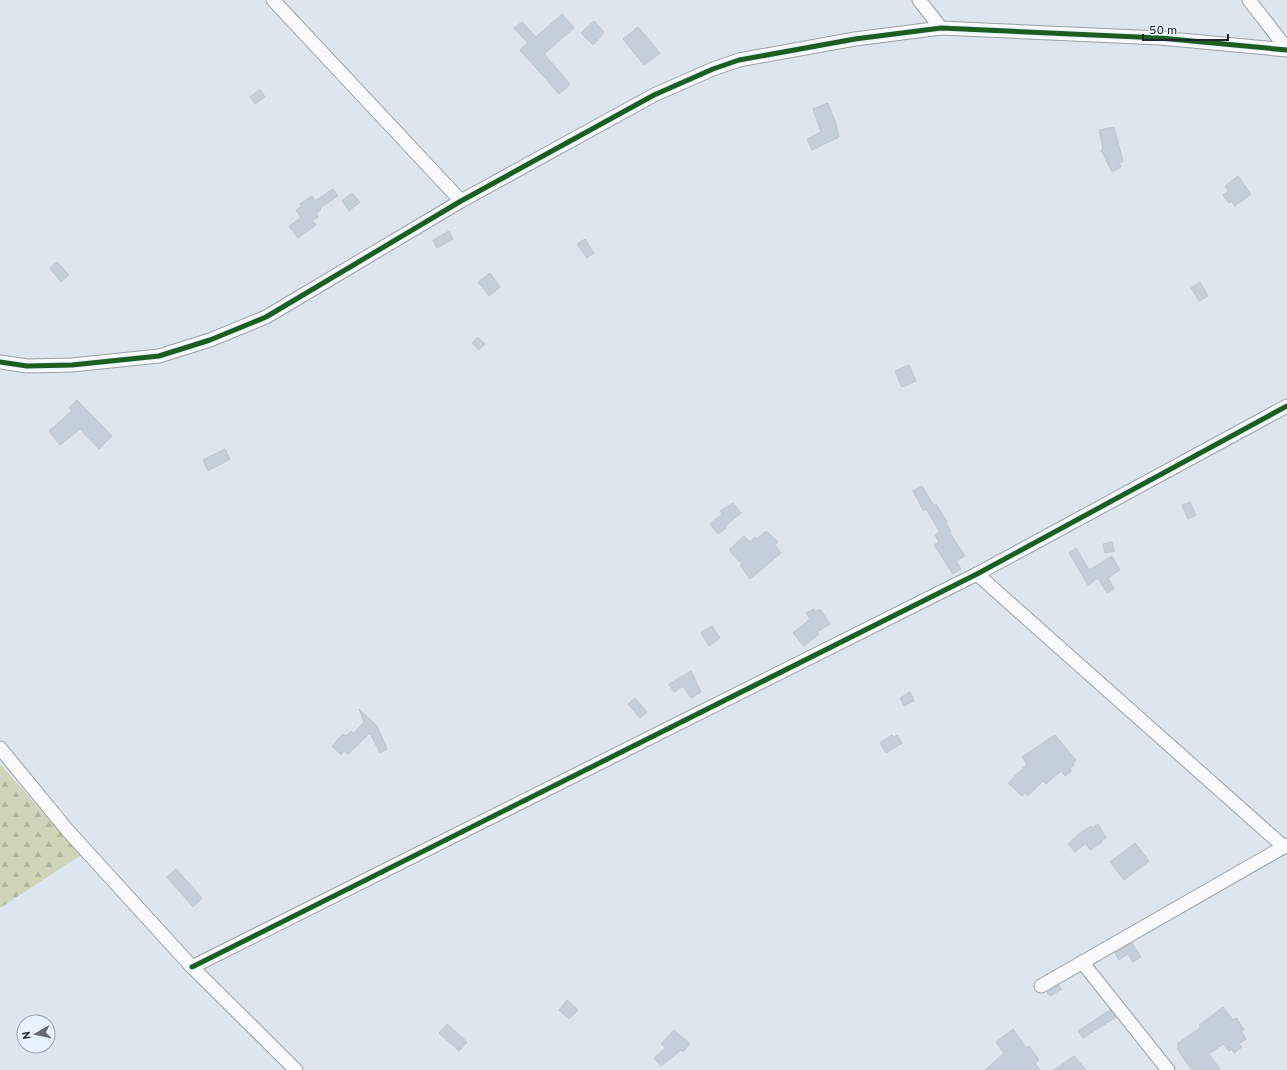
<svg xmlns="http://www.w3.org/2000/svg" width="1287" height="1070" font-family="Overpass,sans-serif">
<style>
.forest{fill:url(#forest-firs)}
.building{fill:#c3d0db;stroke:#bec5cb}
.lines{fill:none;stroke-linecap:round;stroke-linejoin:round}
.street-casing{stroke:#99a0a6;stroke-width:15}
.street{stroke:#fafbfc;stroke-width:13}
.cycleway-casing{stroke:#e7f3fe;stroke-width:8}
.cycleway{stroke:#1b5e20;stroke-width:5}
</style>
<defs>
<pattern id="forest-firs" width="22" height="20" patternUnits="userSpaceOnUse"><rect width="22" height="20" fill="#d0d5ba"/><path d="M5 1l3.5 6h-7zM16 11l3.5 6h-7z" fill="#b2b7a0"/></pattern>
</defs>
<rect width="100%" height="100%" fill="#dde6ee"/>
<polygon class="forest" points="0,764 81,855 0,908"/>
<g class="building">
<polygon points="562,14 574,28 544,54 570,84 559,94 520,50 528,43 514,28 522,22 536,37"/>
<polygon points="594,21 603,31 603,34 593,45 581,33"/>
<polygon points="638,27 660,53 644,65 623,39"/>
<polygon points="260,89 265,97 255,104 250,97"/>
<polygon points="828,103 836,124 839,137 812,150 807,139 821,132 813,109"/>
<polygon points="1114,127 1123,161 1119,163 1121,167 1112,172 1101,150 1103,149 1099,130"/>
<polygon points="1238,176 1251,194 1235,206 1231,201 1229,203 1223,195 1229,191 1225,186"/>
<polygon points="333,189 338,196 320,208 321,210 316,213 318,217 312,220 316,225 298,238 289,226 301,218 296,210 302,206 300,204 312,196 315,201"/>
<polygon points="352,193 360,202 349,211 342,201"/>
<polygon points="449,231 453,239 437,248 433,240"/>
<polygon points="585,239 594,253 587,258 577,244"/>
<polygon points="57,262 69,275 61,282 50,268"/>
<polygon points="490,273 500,287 489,296 478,282"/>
<polygon points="1200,282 1208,296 1199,301 1191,288"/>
<polygon points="478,337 485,344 479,350 472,343"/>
<polygon points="909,365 916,381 902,387 895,371"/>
<polygon points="77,400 112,436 99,449 80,429 60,445 49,431 72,411 69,408"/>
<polygon points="225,449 230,459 208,471 203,460"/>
<polygon points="922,486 934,506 936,504 947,522 946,523 951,532 950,533 965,556 956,561 961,569 953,574 934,545 939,542 935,535 940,532 926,509 923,510 913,491"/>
<polygon points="1190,502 1196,515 1188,519 1182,505"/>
<polygon points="733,503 741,513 725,526 726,528 718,534 710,524 722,514 720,511"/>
<polygon points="766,531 778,542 775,545 781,553 750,579 740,565 742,564 729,550 744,536 750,542 755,537 757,539"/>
<polygon points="1112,542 1114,551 1105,553 1103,544"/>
<polygon points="1076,548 1089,570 1112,556 1120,570 1108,578 1114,589 1107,593 1098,578 1088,585 1069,553"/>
<polygon points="814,609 815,612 820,609 830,624 817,632 819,634 804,646 793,633 810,619 806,613"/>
<polygon points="712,626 720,638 709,646 701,633"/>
<polygon points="691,671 701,692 691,698 683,686 674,692 669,684"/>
<polygon points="910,692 914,701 904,706 900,698"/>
<polygon points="635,698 647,712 640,718 628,704"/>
<polygon points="359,709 377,726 387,749 380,753 370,733 348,754 344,751 341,755 332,746 343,734 346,736 351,731 353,734 364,722"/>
<polygon points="892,735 894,737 897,735 902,743 886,753 880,743"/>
<polygon points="1055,735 1076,760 1073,763 1074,765 1070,769 1072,771 1065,776 1061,771 1046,784 1043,781 1028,796 1025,793 1022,796 1008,783 1027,764 1022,757"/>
<polygon points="1098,824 1106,838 1101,841 1101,843 1090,850 1086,843 1075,852 1068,844 1080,833 1091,826 1092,828"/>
<polygon points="1135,843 1149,861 1124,880 1110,862"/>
<polygon points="176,869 202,898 193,907 167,877"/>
<polygon points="1132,943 1141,957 1133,962 1128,954 1119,960 1115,953"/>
<polygon points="1059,985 1062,989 1050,996 1047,992"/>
<polygon points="567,1000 578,1010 569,1019 559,1010"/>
<polygon points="1223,1007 1233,1020 1236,1018 1244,1029 1241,1031 1246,1039 1239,1044 1242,1047 1234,1053 1232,1049 1229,1051 1223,1044 1209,1054 1221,1070 1192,1070 1177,1049 1179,1047 1177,1044 1201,1027 1199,1025"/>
<polygon points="1110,1010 1116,1017 1083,1038 1078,1031"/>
<polygon points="447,1024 467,1042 459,1051 439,1033"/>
<polygon points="1013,1029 1026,1048 1029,1046 1039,1060 1035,1063 1040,1070 985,1070 1004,1053 996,1042"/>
<polygon points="674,1030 690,1044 683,1052 681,1050 661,1066 654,1058 666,1048 661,1044"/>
<polygon points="1074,1056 1086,1070 1054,1070"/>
</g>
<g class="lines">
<defs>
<g id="street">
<polyline points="273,0 461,201"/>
<polyline points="919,0 941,28"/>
<polyline points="1249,0 1287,49"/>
<polyline points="0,362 27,366 72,365 159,356 210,340 266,317 461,201 654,95 713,69 739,60 855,39 941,28 1160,38 1287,50"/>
<polyline points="977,574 1284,847"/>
<polyline points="0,748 69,832 192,967 296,1070"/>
<polyline points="1082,962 1168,1070"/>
<polyline points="192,967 977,574 1287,406"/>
<polyline points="1041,986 1287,845"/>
</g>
</defs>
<use href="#street" class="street-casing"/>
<use href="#street" class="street"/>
<defs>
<g id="cycleway">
<polyline points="0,362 27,366 72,365 159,356 210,340 266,317 461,201 654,95 713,69 739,60 855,39 941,28 1160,38 1287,50"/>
<polyline points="192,967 977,574 1287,406"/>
</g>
</defs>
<use href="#cycleway" class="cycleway-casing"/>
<use href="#cycleway" class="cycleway"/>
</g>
<g transform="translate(36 1034) rotate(261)"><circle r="19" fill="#e7f3fe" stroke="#97a1aa"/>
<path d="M0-3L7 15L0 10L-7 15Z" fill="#62696f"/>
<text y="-6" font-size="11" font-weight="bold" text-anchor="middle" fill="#20262b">N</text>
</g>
<path d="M1143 34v6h85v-6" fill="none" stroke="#20262b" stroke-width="2"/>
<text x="1149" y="34" font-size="12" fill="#20262b" stroke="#e7f3fe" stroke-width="3" paint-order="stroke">50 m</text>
</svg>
